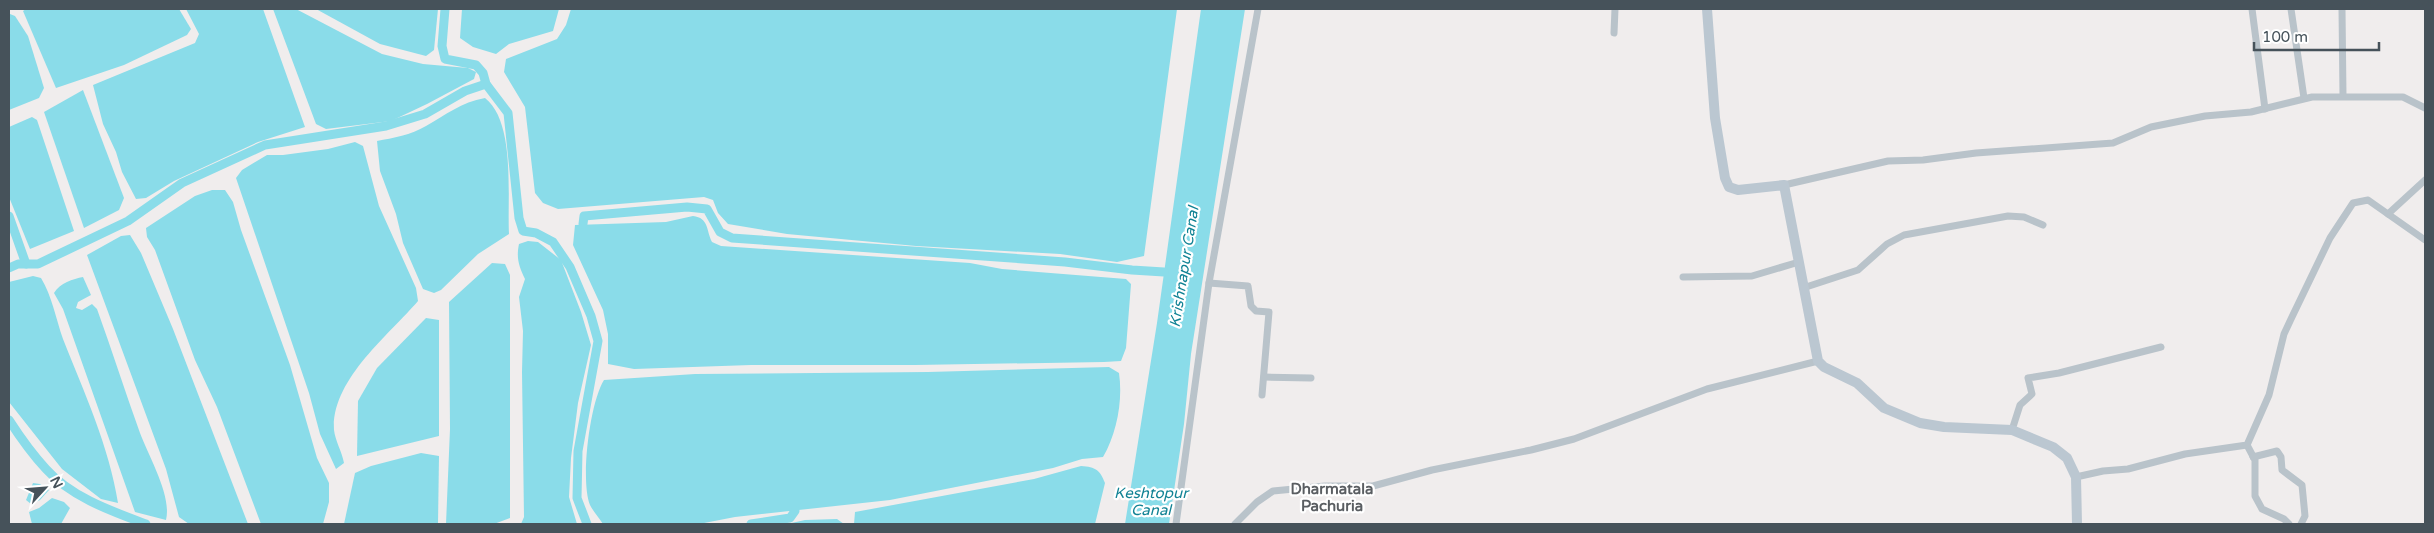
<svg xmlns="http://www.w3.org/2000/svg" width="2434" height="533" font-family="'Varela Round',sans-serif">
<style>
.water{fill:#8adce9}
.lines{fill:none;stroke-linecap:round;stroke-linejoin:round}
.canal{stroke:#8adce9;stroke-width:9}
.street{stroke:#b9c3ca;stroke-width:7}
.secondary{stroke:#bbc7d1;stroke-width:10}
.labels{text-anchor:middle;stroke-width:4.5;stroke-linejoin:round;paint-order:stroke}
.water-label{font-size:15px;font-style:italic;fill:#108294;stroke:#fff}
.neighbourhood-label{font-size:15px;font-weight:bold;fill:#5a5e62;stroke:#fff}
</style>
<rect width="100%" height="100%" fill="#f0eded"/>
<g class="water">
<polygon points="26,9 179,9 191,29 187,35 124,65 56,88 23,11"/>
<polygon points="186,9 263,9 305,127 258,142 174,181 146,198 136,199 122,172 116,152 103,124 93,85 195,43 199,34"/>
<polygon points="273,9 296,9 382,54 423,64 468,68 476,72 474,79 427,104 391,121 326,129 316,124"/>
<polygon points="316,9 438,9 434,50 426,56 380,44"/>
<polygon points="462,9 559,9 553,31 509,44 496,54 473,47 460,38"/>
<polygon points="571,9 1177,9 1144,256 1117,262 1060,254 916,246 787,234 728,224 718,213 713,200 704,197 558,209 543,203 535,193 525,107 504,72 506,59 557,39 566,25"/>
<polygon points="1201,9 1245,9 1191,354 1184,424 1169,524 1125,524 1157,323"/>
<polygon points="10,14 15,16 28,36 44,88 39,98 9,110"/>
<polygon points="83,90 124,198 119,210 84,228 44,112"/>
<path d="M485,98c31,24 22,100 24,136l-31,20 -37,36 -7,3 -11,-4 -20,-46 -7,-29 -16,-43 -3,-30c16,-3 34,-6 49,-15 20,-11 35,-24 59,-28z"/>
<polygon points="32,117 37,120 74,231 30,249 9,197 9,127"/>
<path d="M355,142l8,4 16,60 37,82 2,13c-29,34 -87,79 -84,129 1,10 8,22 10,33l-8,6 -16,-35 -11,-41 -73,-215 6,-8 25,-15h16l45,-6z"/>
<polygon points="212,190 225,190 233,202 241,230 290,365 317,458 329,483 329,502 323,524 261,524 217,407 195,360 155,250 147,237 146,228 195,196"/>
<path d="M693,216c16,2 13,14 19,26l9,4 249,17 32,6 124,10 5,5 -5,64 -5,13 -17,1 -189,3h-164l-117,4 -26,-5v-30l-5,-24 -30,-65 2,-20 91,-3z"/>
<polygon points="130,235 141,253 173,329 248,524 189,524 179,517 166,469 87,255 121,236"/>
<path d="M528,241l10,1 23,18 20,52 10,33 -13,58 -7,55 -2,39 8,27h-56l3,-7 -2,-145 1,-41 -4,-34 6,-18c-6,-12 -9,-21 -6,-35z"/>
<polygon points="492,263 505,264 510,275 510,518 494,524 446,524 450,429 449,302"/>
<path d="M33,276l8,2c11,18 15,41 22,61 21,53 46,107 55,164l-17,-4 -39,-30 -53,-67v-120z"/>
<path d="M83,277l8,18 -13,7 -2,6 6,2 10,-6 5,5c15,41 28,83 43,124 9,24 32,63 26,87l-31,-8 -72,-203 -9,-16c6,-10 19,-14 29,-16z"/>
<polygon points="426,318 439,320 439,436 357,456 358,401 377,368"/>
<path d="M1109,367l10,6c4,27 -2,60 -16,84l-21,2 -29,9 -163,32 -155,17 -36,7h-96c-4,-6 -10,-13 -13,-19 -10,-25 0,-103 14,-125l91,-6 233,-2z"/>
<polygon points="421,453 439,456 438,524 344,524 355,473 371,466"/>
<path d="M1081,466c15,1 19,4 24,17l-10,41h-241l1,-12 179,-33z"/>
<polygon points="33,483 40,484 49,490 40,500 31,504 26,500"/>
<polygon points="52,498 64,502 70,508 61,524 32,524 29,512 39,508"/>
<polygon points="837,519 844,524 787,524 805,520"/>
</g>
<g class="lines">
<g class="canal">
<polyline points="445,9 442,46 445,59 476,65 483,73 486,84 508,113 519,218 523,231 536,233 553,242 570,267 591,316 598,341 578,451 577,498 587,524"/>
<polyline points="9,216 26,264"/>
<polyline points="583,224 584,216 687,207 707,209 720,232 732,238 1065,262 1132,270 1164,272"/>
<polyline points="9,268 18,264 38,264 128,221 182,183 265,145 386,126 425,114 465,91 486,84"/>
<path d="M9,420c11,17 23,34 37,49 25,28 65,42 100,55"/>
<polyline points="751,524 790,518 795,511"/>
</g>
<g class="street">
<polyline points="2252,9 2265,109"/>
<polyline points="2291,9 2304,98"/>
<polyline points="2342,9 2343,96"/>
<polyline points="1614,33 1615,9"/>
<polyline points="1784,185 1888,161 1923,160 1976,153 2113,143 2151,127 2205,116 2251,112 2312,97 2403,97 2425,108"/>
<polyline points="2388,214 2425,180"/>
<polyline points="1683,277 1752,276 1799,262"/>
<polyline points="1209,283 1248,286 1251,306 1256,311 1269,312 1262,395"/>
<polyline points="1803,288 1858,270 1887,244 1904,235 2008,216 2024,217 2043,225"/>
<polyline points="1264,377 1311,378"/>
<polyline points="2012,430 2020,405 2032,394 2028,378 2059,373 2161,347"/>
<polyline points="2247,445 2255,460 2255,496 2262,509 2284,519 2289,524"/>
<polyline points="2253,457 2277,451 2281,457 2282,470 2302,485 2305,516 2301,524"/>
<polyline points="2076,477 2103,471 2128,469 2185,454 2247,445 2269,395 2284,334 2291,319 2330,238 2353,203 2368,200 2425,240"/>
<polyline points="1176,524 1209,283 1258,9"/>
<polyline points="1235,524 1257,502 1273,491 1325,486 1373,486 1432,470 1531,450 1574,439 1707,389 1818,361"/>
</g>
<polyline class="secondary" points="1707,9 1715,118 1725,178 1729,187 1738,190 1784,185 1818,361 1824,367 1857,383 1884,408 1920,423 1944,427 2012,430 2053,447 2067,458 2076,477 2077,524"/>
</g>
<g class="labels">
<g class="water-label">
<text transform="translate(1184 267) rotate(-81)" y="5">Krishnapur Canal</text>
<text x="1151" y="498">Keshtopur<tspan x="1151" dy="17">Canal</tspan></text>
</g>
<g class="neighbourhood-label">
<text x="1332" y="494">Dharmatala<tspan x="1332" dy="17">Pachuria</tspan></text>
</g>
</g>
<rect width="2434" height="533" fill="none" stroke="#46525a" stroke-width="20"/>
<g transform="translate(45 488) rotate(64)" stroke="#ffffff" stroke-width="4" paint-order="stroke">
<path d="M0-4L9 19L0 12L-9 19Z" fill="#46525a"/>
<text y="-8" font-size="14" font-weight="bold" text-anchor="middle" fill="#46525a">N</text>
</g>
<path d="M2254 42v8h125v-8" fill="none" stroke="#46525a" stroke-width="2.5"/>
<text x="2262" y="42" font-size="15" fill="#46525a" stroke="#ffffff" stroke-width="4" paint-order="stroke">100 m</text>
</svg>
